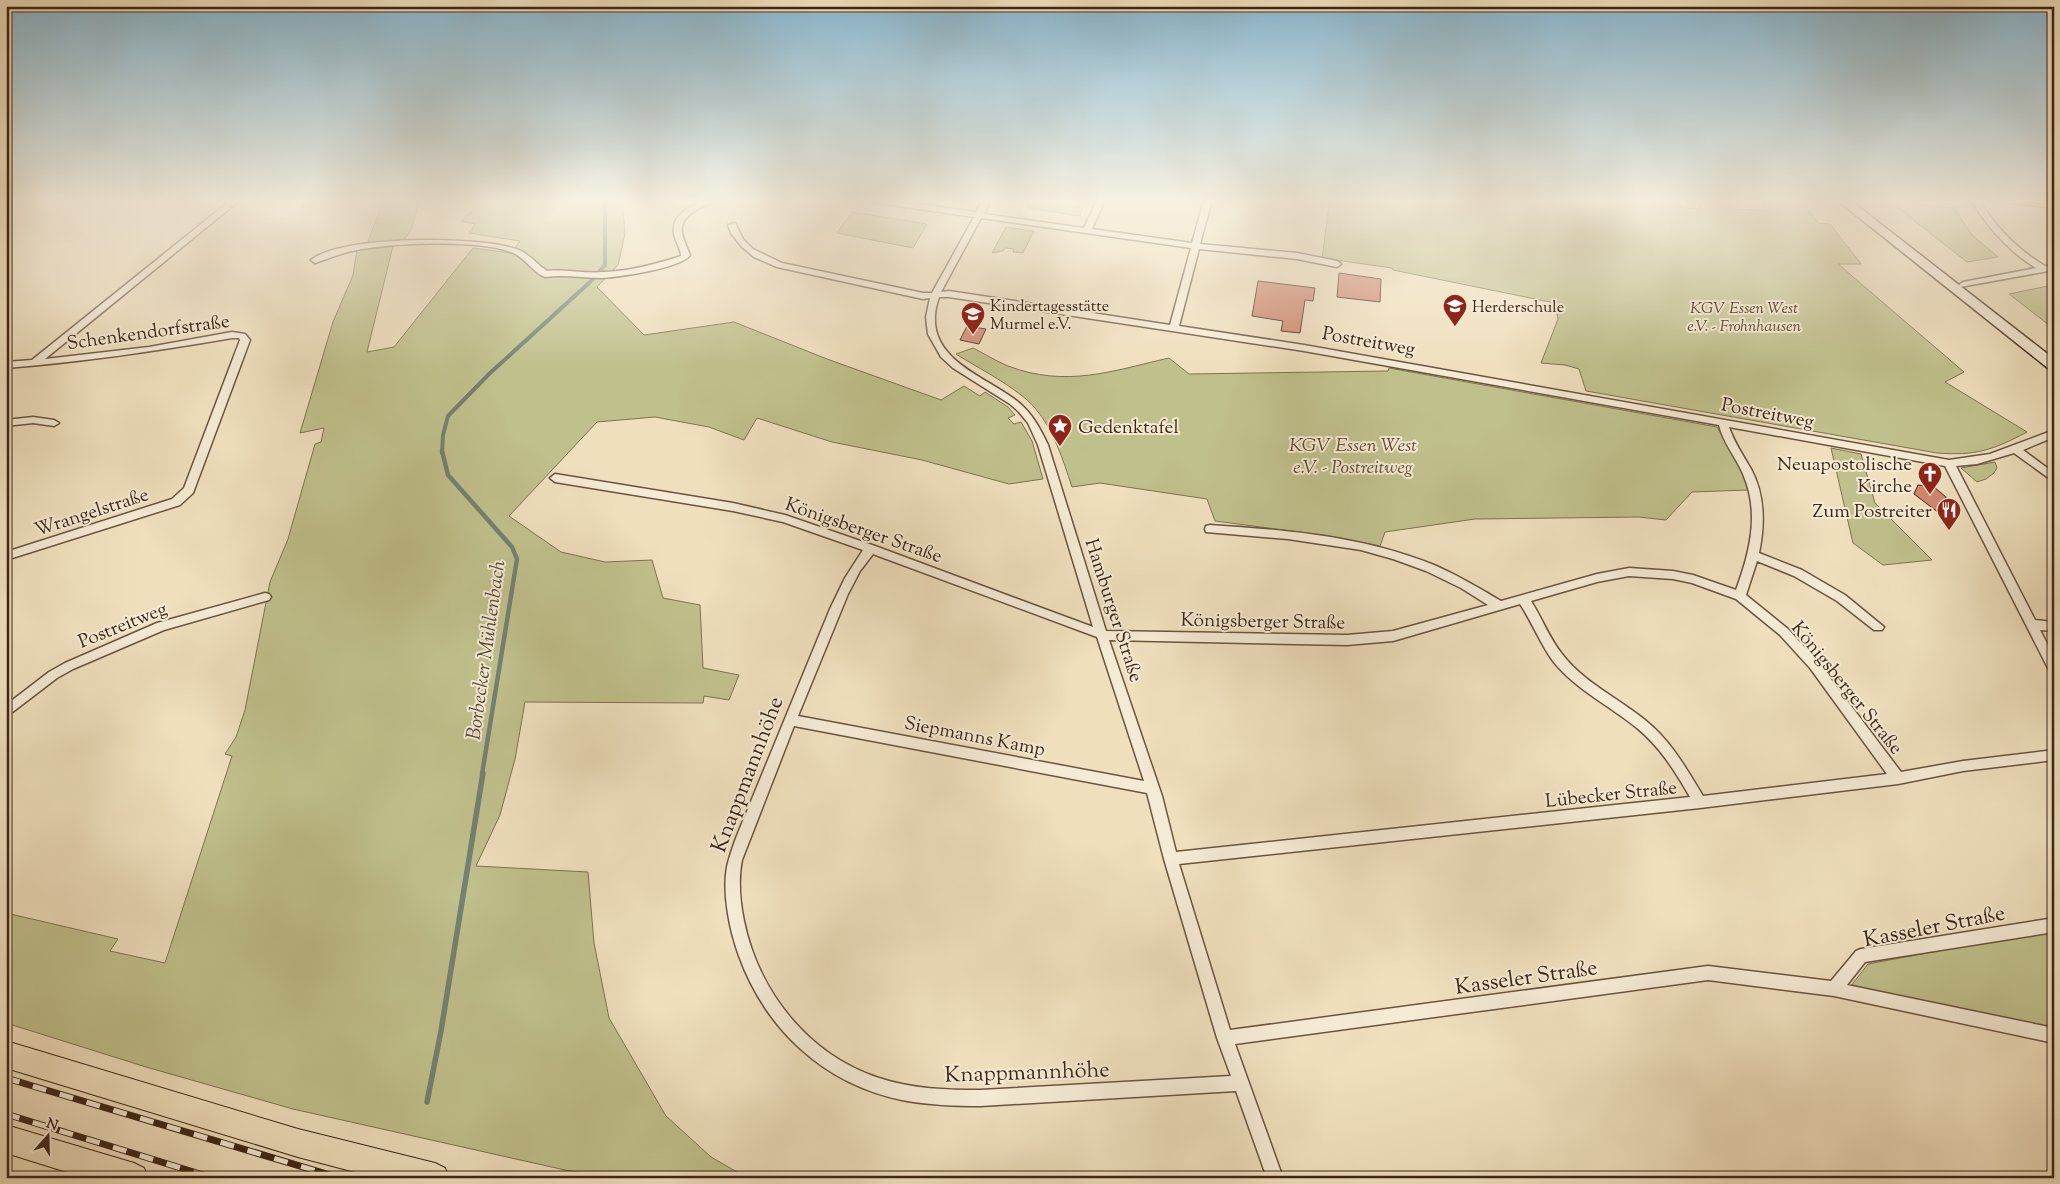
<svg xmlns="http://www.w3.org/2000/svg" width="2060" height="1184" font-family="'Sorts Mill Goudy',serif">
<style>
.green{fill:#c0c08c;stroke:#7e7351}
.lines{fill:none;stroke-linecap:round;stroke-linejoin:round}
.stream-far2{stroke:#758172;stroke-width:4}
.stream-far1{stroke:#758172;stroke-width:4.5}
.stream{stroke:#758172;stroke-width:5.5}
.building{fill:#d1856f;stroke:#3d2616}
.street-casing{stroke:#6a5440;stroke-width:3}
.secondary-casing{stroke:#3d2616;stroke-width:3}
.highway-casing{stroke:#3d2616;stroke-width:2}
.street{fill:#f5ead4;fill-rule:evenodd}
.secondary{fill:#f5ead4;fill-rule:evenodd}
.highway{fill:#efdfbd;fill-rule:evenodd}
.tram{stroke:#3d2616;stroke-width:1}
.rail-casing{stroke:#3d2616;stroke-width:7}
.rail{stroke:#f5ead4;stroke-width:5;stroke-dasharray:14;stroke-linecap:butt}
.labels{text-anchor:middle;stroke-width:4;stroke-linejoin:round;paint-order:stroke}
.far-poi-label{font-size:16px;fill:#3d2616;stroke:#f5ead4;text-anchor:start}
.far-park-label{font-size:16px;font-style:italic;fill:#5e4c34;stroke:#f5ead4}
.street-label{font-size:19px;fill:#3d2616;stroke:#f5ead4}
.poi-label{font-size:19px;fill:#3d2616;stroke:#f5ead4;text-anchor:end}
.park-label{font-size:19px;font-style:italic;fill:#5e4c34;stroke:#f5ead4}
.water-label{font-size:20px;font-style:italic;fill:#544c3c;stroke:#f5ead4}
.near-street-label{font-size:22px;fill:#3d2616;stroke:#f5ead4}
</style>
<rect width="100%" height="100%" fill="#efdfbd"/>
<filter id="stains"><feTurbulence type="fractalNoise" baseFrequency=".004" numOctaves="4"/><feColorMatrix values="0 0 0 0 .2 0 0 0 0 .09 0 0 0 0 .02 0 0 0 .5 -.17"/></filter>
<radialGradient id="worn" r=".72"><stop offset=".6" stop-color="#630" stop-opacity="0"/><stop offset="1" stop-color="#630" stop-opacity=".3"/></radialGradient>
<g class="green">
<polygon points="378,200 420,200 411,230 405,239 367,244 381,207"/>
<polygon points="485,200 622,200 625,234 618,265 597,287 644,335 734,322 827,359 941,400 964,386 980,396 985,392 1008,407 1015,415 1008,418 1014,424 1021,422 1032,441 1043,479 1009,484 922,460 832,442 757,418 744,440 709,427 655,417 597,422 509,516 561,552 605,562 652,560 663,598 700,605 703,668 739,675 729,700 704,696 703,703 525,702 515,759 500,815 476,866 588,872 594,943 609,1018 666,1116 711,1157 744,1176 754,1178 614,1178 565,1170 293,1109 146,1067 6,1023 6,913 118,939 110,951 165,963 232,756 225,754 236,737 245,710 270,582 288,539 315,444 321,442 324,428 300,433 333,322 353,275 357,250 393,246 367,352 394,347 473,248 511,253 520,241 469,233 475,224 461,221"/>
<polygon points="1030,200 1072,200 1079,201 1077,206 1082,207 1080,216 1028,208"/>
<path d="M1330,200h213l1,2 45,3 -1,-5 48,2v-2h42l4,8 19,1 -4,-9h32l7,9 31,2 -7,-11h41l17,23 12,1 31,40h-23l126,108 -19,10 82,50c-34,18 -51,24 -90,21l-351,-62 -7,-22 -14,-4 -24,-2 17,-44 -3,-16 -162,-33 -1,-2 -70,-10z"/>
<polygon points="1889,201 1954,208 1972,235 1998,257 1967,262"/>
<polygon points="852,212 927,224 913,248 837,233"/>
<polygon points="1006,227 1034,231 1023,253 1013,252 1014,249 1005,248 1003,251 992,253"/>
<polygon points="2048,286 2054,291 2054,329 2009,294"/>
<path d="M973,348c12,6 23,13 35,18 58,22 104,5 161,-8l20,16 199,-3 1,-3 328,59 26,43 5,20 -56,2 -26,28 -27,-3 -164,2 -90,13 -5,14 -50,-10 -115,-15 -8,-22 -107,-16 -28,4c-9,-27 -18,-57 -37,-79 -17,-20 -57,-40 -79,-54z"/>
<polygon points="1831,448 1861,454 1875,503 1932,560 1883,565 1853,543"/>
<polygon points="1995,462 1997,468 1994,473 1986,479 1977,482 1961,468"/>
<polygon points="2054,929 2054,1030 1850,987 1868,964"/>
</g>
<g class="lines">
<polyline class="stream-far2" points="442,453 443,435 448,416 489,374 590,282 605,265 605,200"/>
<polyline class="stream-far1" points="442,451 448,475 512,547 517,559 482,774"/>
<polyline class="stream" points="427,1102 441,1031 483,773"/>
</g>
<g class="building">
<polygon points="1339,273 1381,279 1380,302 1337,297"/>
<polygon points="1258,281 1315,288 1313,301 1305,300 1300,333 1281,331 1283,321 1252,316"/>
<polygon points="967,326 986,329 979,344 960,340"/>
<polygon points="1918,485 1934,487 1946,497 1939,513 1914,494"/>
</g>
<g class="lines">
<defs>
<g id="street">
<path d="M231,200h9l-195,159 104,-12 83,-15 13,2 5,6 -57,153 -13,12 -174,55v-8l166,-53 12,-11 56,-148 -1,-2h-7c-75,13 -150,24 -226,30v-6l26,-2z"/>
<path d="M704,200h10c-5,4 -12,7 -18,10 -22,13 -14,25 -6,45 -8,13 -71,22 -88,23 -19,0 -38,-4 -57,-1 -13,-5 -20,-20 -34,-25 -37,-13 -120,-9 -159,-1 -13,3 -25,8 -37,12l-4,-3c30,-25 168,-24 205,-11 13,4 20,15 31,22 19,-2 38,3 58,1 26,-1 51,-8 76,-16 0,-6 -4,-12 -6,-18 -7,-21 13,-31 29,-38z"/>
<path d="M867,200h21l88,12 7,-12h8l-7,14 100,14 13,-28h8l-13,29 100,14 12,-43h8l-12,44 97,9 40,8 4,3 -4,3 -40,-8 -98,-10 -20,77 125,19 645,115 41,-6 64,-24v7l-31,13 31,23v9l-40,-29 -37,11 -21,2 79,154 19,2v9l-14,-1 14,27v17l-4,-2 -105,-206 -216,-39c5,15 14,28 22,42 14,26 14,55 8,84l43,17 43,25 39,32 -2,3h-8l-37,-29 -43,-25 -37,-15 -11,34 42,34 30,33 83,110 62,-11 91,-11v10l-91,11 -65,13 -198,24 -521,56 51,166 478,-64 123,15 25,-30 5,-2 193,-31v14l-189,30 -18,23 207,43v15l-220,-47 -126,-16 -473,64 48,134h-16l-31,-87 -255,15c-26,0 -53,-1 -79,-6 -78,-16 -136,-70 -163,-144 -9,-25 -17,-62 -12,-89 2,-10 6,-20 9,-29l94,-229 15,-31 18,-28 -80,-28 -50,-11 -178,-29 -5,-4 5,-4 178,29 52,12 90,31 218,81 -55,-182 -10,-22 -9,-11 -9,-8 -57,-36 -12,-11 -13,-23 -2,-17 4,-19 -7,1 -146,-32 -23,-10 -12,-10 -11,-14 -3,-8 7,-2 8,16 10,10 29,14 141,30h9l42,-76 -103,-15zM981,218l210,30 -21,77 -221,-34 -8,1zM939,297h10l355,54 415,74c4,18 17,32 24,49 17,39 7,78 -7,116l-43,-15 -20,-4 -44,-3 -32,6 -96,27c-22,-13 -44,-26 -67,-36 -72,-29 -148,-35 -224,-40l-4,1 -1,3 1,3 82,7 73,11 32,9 33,12 35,17 27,17 -95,26 -46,4 -241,-4 -58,-186c-8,-17 -16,-32 -31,-44 -28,-23 -85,-39 -82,-85 0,-6 2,-13 4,-19zM873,554l224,83 47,144 -346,-65 50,-122 12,-23zM1629,576l44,3 19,4 44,16 44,36 30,33 77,106 -184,22c-17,-28 -32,-55 -58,-76 -27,-22 -62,-38 -83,-66 -13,-16 -20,-36 -31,-53l66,-19zM1520,604c12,18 21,41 33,57 22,28 57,45 84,67 23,19 38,43 53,69l-514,55 -14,-56 -53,-156 238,5 46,-4zM794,726l353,67 17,66 53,179 14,38 -250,14c-34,0 -69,-1 -102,-12 -70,-23 -120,-85 -135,-157 -4,-19 -6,-42 -2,-61z"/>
<path d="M1971,200h8c17,28 38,49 66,66l9,-1v5l-94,17 -1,-2 4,-3 73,-14c-28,-17 -48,-40 -65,-68z"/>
<polygon points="33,417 54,420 59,423 54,426 33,423 6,426 6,420"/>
<polygon points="265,593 269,594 271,597 269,600 164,630 73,669 57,678 6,717 6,705 49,672 65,663 157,623"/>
</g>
<g id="secondary">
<polygon points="1837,200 1850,200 2054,359 2054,370 2049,369"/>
<polygon points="2007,200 2054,202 2054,208 2013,203"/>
</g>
<g id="highway">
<polygon points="6,1041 298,1129 435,1163 445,1168 449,1178 378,1178 298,1157 6,1068"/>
<polygon points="6,1125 134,1163 144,1168 148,1178 86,1178 6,1153"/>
</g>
</defs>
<use href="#street" class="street-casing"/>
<use href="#secondary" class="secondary-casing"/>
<use href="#highway" class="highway-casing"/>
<use href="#street" class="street"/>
<use href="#secondary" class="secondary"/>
<use href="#highway" class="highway"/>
<polyline class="tram" points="2006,200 2054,206"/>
<defs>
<g id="rail">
<polyline points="6,1078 340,1178"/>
<polyline points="6,1114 213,1178"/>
</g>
</defs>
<use href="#rail" class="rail-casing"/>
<use href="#rail" class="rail"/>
</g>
<linearGradient id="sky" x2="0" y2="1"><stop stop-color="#89b8d1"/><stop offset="0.55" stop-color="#f8f1e1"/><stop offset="1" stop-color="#f8f1e1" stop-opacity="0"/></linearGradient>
<rect width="2060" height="366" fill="url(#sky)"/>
<defs>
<symbol id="school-pin" viewBox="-11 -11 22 30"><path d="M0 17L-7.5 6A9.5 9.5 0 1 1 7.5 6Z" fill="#8f2418" stroke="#f5ead4"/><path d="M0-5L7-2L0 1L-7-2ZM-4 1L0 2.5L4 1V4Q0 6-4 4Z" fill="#fff"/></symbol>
<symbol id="sight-pin" viewBox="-11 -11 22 30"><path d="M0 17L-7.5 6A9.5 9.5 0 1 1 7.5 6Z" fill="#8f2418" stroke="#f5ead4"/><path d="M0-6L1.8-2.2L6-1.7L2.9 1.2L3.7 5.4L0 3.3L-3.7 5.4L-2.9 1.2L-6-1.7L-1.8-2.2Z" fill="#fff"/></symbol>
<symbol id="church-pin" viewBox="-11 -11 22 30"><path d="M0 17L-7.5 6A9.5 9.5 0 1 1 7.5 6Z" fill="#8f2418" stroke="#f5ead4"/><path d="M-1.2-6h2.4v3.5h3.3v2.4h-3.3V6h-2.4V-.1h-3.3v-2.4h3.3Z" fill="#fff"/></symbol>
<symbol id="restaurant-pin" viewBox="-11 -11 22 30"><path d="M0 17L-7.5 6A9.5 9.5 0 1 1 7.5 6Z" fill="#8f2418" stroke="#f5ead4"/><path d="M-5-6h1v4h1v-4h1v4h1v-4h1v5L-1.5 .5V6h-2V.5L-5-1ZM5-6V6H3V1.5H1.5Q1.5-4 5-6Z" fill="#fff"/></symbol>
</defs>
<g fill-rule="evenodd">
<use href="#school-pin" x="1441" y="292" width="28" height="38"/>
<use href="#school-pin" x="959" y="300" width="28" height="38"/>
<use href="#sight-pin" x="1046" y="412" width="28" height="38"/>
<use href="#church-pin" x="1916" y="460" width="28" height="38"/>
<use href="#restaurant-pin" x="1935" y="496" width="28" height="38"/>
</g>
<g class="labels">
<g class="far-poi-label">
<text x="990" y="311">Kindertagesstätte<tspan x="990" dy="18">Murmel e.V.</tspan></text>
<text x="1472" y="312">Herderschule</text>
</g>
<g class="far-park-label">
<text x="1744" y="313">KGV Essen West<tspan x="1744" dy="18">e.V. - Frohnhausen</tspan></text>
</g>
<g class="street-label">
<text transform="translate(148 331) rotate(-8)" y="7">Schenkendorfstraße</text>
<text transform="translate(1369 340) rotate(10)" y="7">Postreitweg</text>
<text transform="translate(1768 412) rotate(11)" y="7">Postreitweg</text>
<text transform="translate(91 511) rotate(-18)" y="7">Wrangelstraße</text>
<text transform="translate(864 529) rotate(19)" y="7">Königsberger Straße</text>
<text transform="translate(1115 610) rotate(72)" y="7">Hamburger Straße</text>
<text transform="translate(1263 620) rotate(1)" y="7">Königsberger Straße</text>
<text transform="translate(122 624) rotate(-22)" y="7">Postreitweg</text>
<text transform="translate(1848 687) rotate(51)" y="7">Königsberger Straße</text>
<text transform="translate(975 735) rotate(11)" y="7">Siepmanns Kamp</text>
<text transform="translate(1611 793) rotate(-6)" y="7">Lübecker Straße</text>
</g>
<g class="poi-label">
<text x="1078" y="433" text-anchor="start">Gedenktafel</text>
<text x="1912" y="470">Neuapostolische<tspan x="1912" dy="22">Kirche</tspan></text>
<text x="1932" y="517">Zum Postreiter</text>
</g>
<g class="park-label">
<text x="1353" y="451">KGV Essen West<tspan x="1353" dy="22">e.V. - Postreitweg</tspan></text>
</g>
<g class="water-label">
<text transform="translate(485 650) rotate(-82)" y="7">Borbecker Mühlenbach</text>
</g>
<g class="near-street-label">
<text transform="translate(746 774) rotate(-69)" y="8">Knappmannhöhe</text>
<text transform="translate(1934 925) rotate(-11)" y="8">Kasseler Straße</text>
<text transform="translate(1526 976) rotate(-8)" y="8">Kasseler Straße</text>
<text transform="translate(1027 1071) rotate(-2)" y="8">Knappmannhöhe</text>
</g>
</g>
<rect width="2060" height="1184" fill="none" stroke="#efdfbd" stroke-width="25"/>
<rect x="8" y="8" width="2045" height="1169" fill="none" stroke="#3d2616" stroke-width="2.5"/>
<rect x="12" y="12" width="2035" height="1159" fill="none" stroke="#3d2616"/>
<g transform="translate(48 1136) rotate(20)" stroke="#f5ead4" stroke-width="4" paint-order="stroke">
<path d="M0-4L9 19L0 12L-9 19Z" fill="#3d2616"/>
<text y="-8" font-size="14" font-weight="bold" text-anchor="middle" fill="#3d2616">N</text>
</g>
<rect width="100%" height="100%" filter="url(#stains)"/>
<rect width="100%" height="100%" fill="url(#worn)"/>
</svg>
